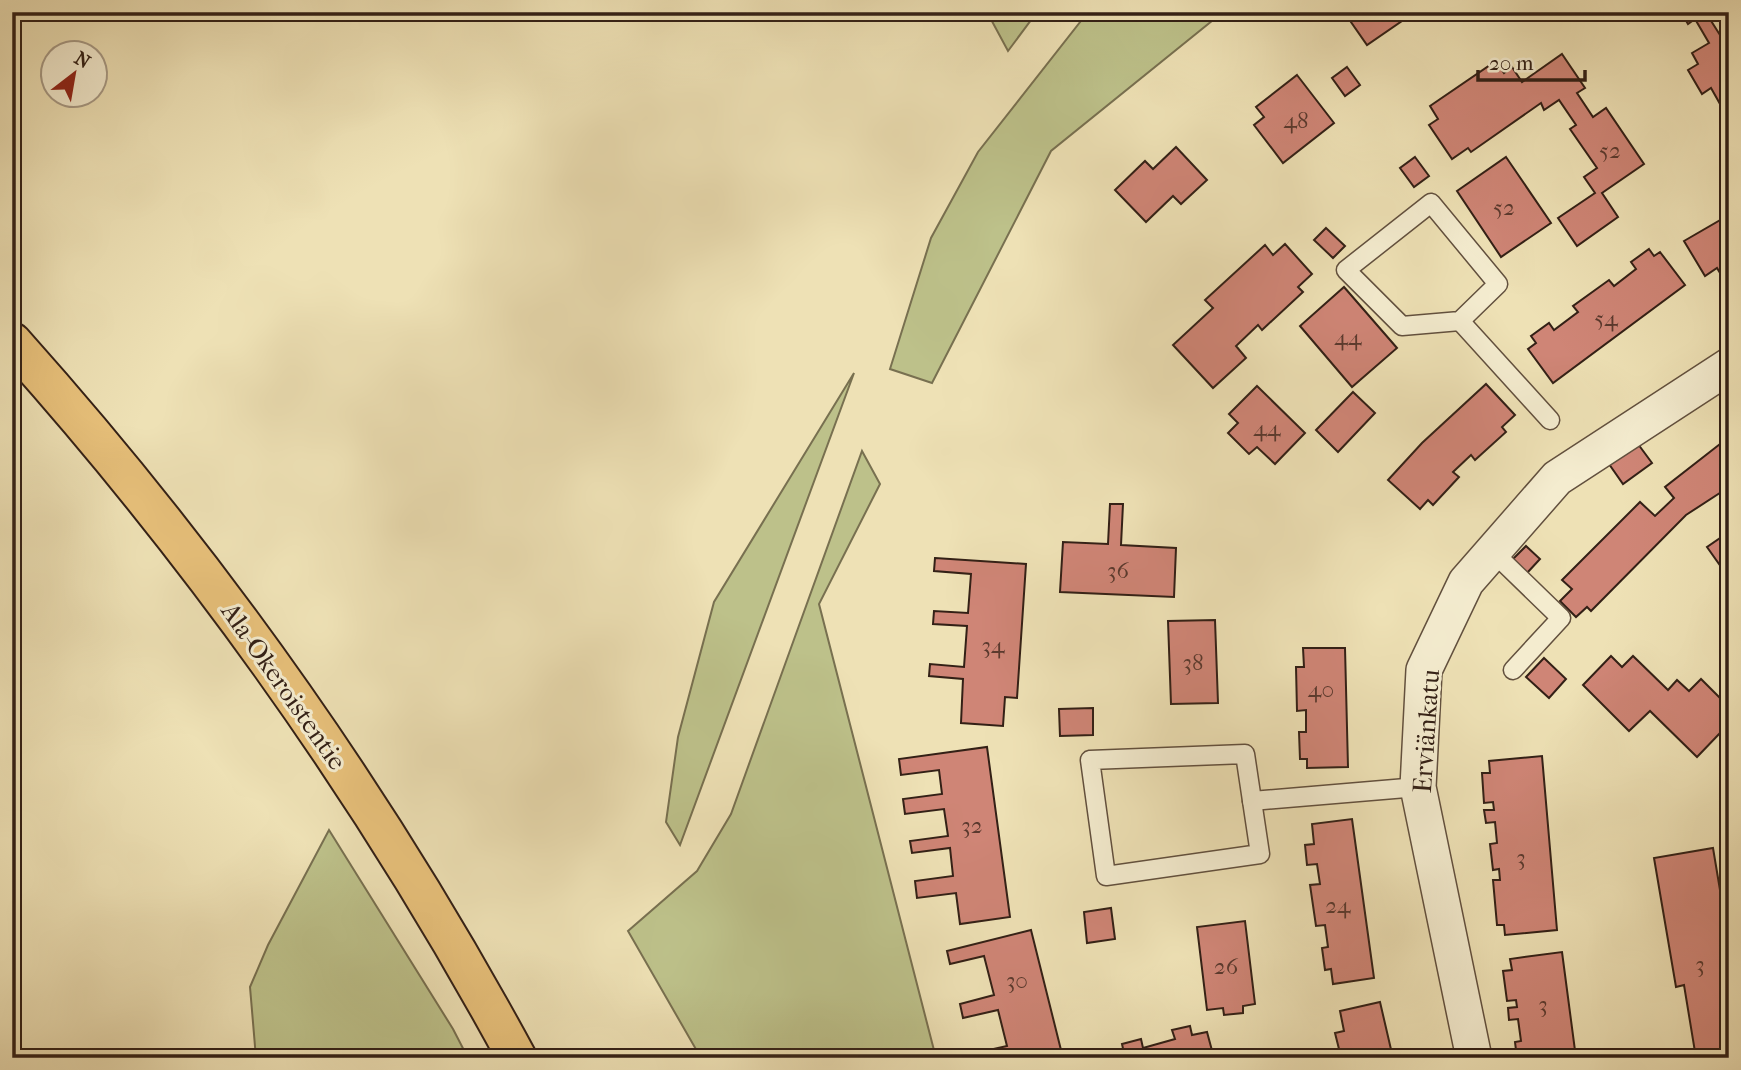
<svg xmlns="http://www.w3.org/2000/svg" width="1741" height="1070" font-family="'IM FELL French Canon',serif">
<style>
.green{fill:#bdc18a;stroke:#787050;stroke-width:2}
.building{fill:#cf8576;stroke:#332016;stroke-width:2}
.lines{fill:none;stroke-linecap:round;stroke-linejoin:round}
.lane-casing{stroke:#62503e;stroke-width:21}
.street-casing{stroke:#62503e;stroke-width:38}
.primary-casing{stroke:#332016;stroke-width:42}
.lane{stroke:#f4eccf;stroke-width:18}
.street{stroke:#f4eccf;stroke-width:35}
.primary{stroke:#e7c07a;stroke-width:38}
.labels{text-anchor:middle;stroke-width:6;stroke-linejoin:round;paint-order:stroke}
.number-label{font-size:23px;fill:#5a392e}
.street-label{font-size:26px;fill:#332016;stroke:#f4eccf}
</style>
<rect width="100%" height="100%" fill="#eee1b5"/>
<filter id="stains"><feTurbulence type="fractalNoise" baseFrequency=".00286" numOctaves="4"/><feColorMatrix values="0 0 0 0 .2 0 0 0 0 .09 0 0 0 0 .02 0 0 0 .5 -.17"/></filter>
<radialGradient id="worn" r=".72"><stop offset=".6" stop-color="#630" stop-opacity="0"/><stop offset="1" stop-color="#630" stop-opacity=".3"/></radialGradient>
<g class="green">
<polygon points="987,12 1037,12 1008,51"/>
<polygon points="1088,12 1223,12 1051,151 932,383 890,369 931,238 978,152"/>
<polygon points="854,373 680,845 666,822 678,737 714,602"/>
<polygon points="862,451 880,484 819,604 936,1058 701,1058 628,931 697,871 731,814"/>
<polygon points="329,830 453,1029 468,1058 256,1058 250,987 268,945"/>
</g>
<g class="building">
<polygon points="1344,12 1415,12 1367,45"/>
<polygon points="1681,12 1715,12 1708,16 1720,35 1727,31 1729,33 1729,108 1724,111 1711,88 1702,94 1688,70 1698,64 1692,53 1709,43 1695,19 1688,24"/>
<polygon points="1562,54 1585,88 1577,93 1593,117 1606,108 1644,164 1602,193 1618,217 1577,246 1558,218 1595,193 1584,177 1597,168 1570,129 1576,125 1559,100 1544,110 1541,103 1471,152 1468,148 1452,159 1429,125 1438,119 1430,106 1496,61 1504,73 1512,67 1522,82"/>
<polygon points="1347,67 1360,85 1345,96 1332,78"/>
<polygon points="1297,75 1334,123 1283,163 1254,125 1264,117 1256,107"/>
<polygon points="1176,147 1207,180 1181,204 1173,196 1146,222 1115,190 1145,161 1153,169"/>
<polygon points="1415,157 1429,176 1414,187 1400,168"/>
<polygon points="1506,157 1551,223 1501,257 1457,191"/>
<polygon points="1729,215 1729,275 1723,278 1717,268 1705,276 1684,241"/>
<polygon points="1326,228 1345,246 1333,258 1314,240"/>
<polygon points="1285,244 1312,274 1298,287 1303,292 1262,330 1258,325 1236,346 1246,358 1213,388 1173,345 1213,308 1205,300 1265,245 1273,255"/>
<polygon points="1649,249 1654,256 1660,252 1685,285 1553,383 1528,349 1536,343 1531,336 1549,323 1554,330 1578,312 1573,306 1609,280 1614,286 1636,269 1631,262"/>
<polygon points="1344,287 1397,348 1352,387 1300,326"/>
<polygon points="1486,384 1515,415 1502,427 1506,432 1475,460 1471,455 1453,472 1459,477 1433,505 1428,500 1420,509 1388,480 1422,443"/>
<polygon points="1257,386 1305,433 1275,464 1257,447 1249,454 1228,433 1238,423 1229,414"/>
<polygon points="1353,392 1375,413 1338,452 1316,430"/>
<polygon points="1729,437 1729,487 1686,515 1591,611 1587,607 1576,617 1560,601 1572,589 1562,580 1640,502 1655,516 1674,498 1665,487"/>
<polygon points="1638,444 1652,463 1623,484 1609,464"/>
<polygon points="1110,504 1123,504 1121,545 1176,548 1174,597 1060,592 1063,542 1108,544"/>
<polygon points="1729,532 1729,578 1707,547"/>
<polygon points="1526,546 1540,559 1527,573 1512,560"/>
<polygon points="935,558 1026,564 1017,698 1005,697 1003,726 961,723 963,679 929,676 930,664 964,667 967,626 933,624 934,611 968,613 971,574 934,571"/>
<polygon points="1215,620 1218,703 1171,704 1168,621"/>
<polygon points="1303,648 1345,648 1348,767 1307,768 1307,759 1300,759 1299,732 1306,732 1306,710 1297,711 1296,667 1304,667"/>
<polygon points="1611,656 1622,667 1633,656 1668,690 1677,680 1689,691 1701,679 1729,707 1729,740 1721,732 1697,757 1650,711 1629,731 1583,685"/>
<polygon points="1544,658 1566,679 1549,698 1526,677"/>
<polygon points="1093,708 1093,735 1060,736 1059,709"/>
<polygon points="987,747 1010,917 960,924 956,893 917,898 915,881 953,876 950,848 912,853 910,841 948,836 944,809 905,814 903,799 942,794 939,770 901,775 899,759"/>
<polygon points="1542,756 1557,930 1505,935 1504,925 1497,925 1493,880 1500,880 1499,869 1493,870 1490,844 1497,843 1495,822 1486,823 1484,810 1494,810 1493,802 1484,803 1482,773 1490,773 1489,761"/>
<polygon points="1352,819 1374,978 1333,984 1331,969 1325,970 1322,948 1328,947 1325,925 1316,926 1310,885 1320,884 1317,864 1307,865 1305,845 1314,844 1312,824"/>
<polygon points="1713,848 1729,944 1729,1058 1696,1058 1684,985 1676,987 1654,858"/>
<polygon points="1111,908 1115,939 1087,943 1084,912"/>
<polygon points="1245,921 1255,1004 1243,1006 1243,1013 1224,1015 1223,1008 1207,1010 1197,927"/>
<polygon points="1031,930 1063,1058 972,1058 971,1054 1007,1046 998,1010 963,1018 960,1004 994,995 984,956 950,964 947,951"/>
<polygon points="1562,952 1576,1058 1517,1058 1515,1042 1521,1041 1518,1019 1509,1020 1508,1008 1517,1007 1516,1000 1507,1001 1503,971 1512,970 1510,959"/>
<polygon points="1380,1002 1393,1058 1351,1058 1349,1050 1340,1053 1335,1033 1344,1031 1340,1011"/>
<polygon points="1190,1026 1192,1035 1207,1032 1214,1058 1103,1058 1124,1053 1122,1044 1141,1039 1143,1048 1175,1039 1172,1030"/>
</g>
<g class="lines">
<defs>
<g id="lane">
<polygon points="1431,203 1498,284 1460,321 1402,326 1346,270"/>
<polyline points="1460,321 1550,420"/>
<polyline points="1493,552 1561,618 1513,670"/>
<polygon points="1245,754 1260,854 1106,876 1090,760"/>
<polyline points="1252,801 1418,787"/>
</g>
<polyline id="street" points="1474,1058 1418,787 1424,670 1466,582 1557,478 1729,366"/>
<path id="primary" d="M12,342c195,218 366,459 505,716"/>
</defs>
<use href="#lane" class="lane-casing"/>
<use href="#street" class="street-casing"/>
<use href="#primary" class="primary-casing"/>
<use href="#lane" class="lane"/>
<use href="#street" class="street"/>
<use href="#primary" class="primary"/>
</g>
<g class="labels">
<g class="number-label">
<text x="1296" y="128">48</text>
<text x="1610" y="158">52</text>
<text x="1504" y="215">52</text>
<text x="1606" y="326">54</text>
<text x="1348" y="345">44</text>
<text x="1267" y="436">44</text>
<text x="1118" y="578">36</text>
<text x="993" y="653">34</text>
<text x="1193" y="670">38</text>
<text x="1321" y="697">40</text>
<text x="972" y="833">32</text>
<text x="1521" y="865">3</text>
<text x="1338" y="913">24</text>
<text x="1700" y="972">3</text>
<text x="1226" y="974">26</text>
<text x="1017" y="988">30</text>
<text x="1543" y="1012">3</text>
</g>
<g class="street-label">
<text transform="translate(284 686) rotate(55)" y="9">Ala-Okeroistentie</text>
<text transform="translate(1426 731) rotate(-86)" y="9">Erviänkatu</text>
</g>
</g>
<rect width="1741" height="1070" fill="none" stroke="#eee1b5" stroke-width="42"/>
<rect x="14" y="14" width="1713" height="1042" fill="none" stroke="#332016" stroke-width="3.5"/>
<rect x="21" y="21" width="1699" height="1028" fill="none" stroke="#332016" stroke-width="2"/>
<g transform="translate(74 74) rotate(31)"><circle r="33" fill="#f4eccf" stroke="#a79a85" stroke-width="2"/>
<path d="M0-5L12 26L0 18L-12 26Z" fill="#8f2418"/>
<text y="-10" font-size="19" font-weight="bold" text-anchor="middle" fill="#332016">N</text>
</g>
<path d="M1478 70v10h107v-10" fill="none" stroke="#332016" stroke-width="3.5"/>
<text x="1489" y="70" font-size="21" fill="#332016" stroke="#f4eccf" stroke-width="5" paint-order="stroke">20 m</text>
<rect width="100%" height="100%" filter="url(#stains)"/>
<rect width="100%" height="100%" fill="url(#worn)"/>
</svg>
